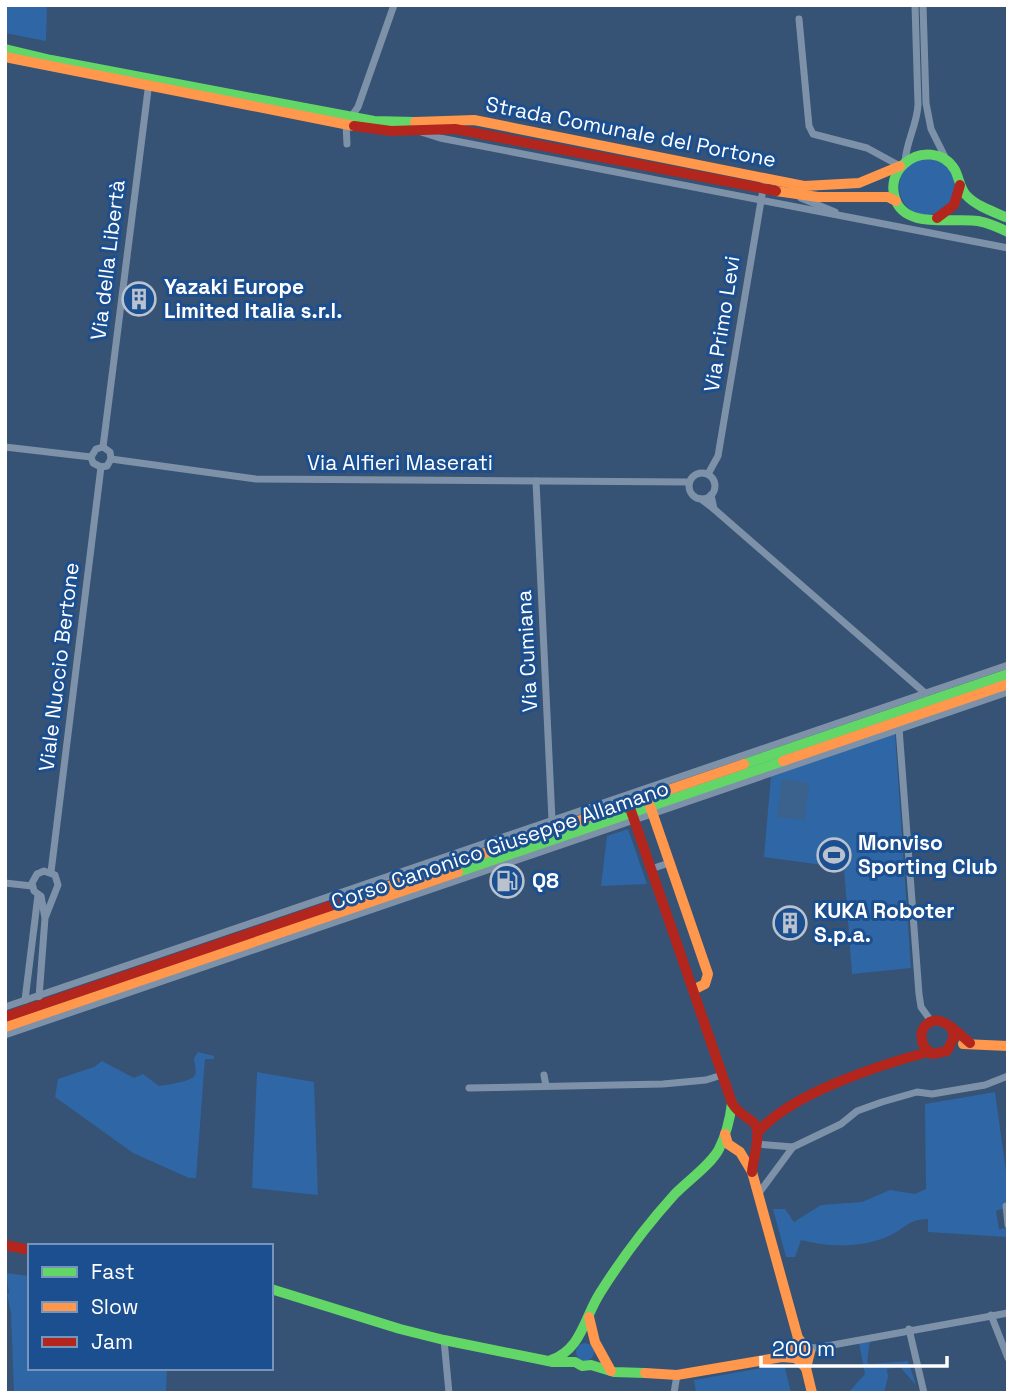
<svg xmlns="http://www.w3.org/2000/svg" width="1013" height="1398" font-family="'Space Grotesk',sans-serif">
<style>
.green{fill:#2f66a5}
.water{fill:#3b618d}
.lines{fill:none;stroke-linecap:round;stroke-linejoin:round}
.street{stroke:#7d92a8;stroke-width:7}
.fast{stroke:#63d668;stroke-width:10}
.slow{stroke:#ff974d;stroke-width:10}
.jam{stroke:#b3261e;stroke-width:10}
.labels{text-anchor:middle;stroke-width:6;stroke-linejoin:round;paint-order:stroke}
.street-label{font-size:21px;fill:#fff;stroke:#1b4f8f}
.poi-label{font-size:21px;font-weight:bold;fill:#fff;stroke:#1b4f8f;text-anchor:start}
</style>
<rect width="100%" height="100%" fill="#365274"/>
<g class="green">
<polygon points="5,5 47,5 46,41 5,33"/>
<circle cx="927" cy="187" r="28"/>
<polygon points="895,734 911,968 852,974 844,868 764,857 771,776"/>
<polygon points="628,829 647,884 601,886 607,836"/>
<path d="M198,1052l16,4v3h-9l-9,119h-7l-56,-25 -78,-56 3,-18 36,-12 8,-6 32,17 9,-4 16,12c6,-1 33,-4 36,-11 2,-4 -1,-13 -1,-17z"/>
<polygon points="257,1072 314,1082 318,1195 252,1188"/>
<path d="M995,1092l13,94v21l-12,4 3,18 7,-1v9l-78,-5v-13c-17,0 -21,7 -35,15 -27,14 -63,14 -92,6l-6,17h-9l-13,-48h12l9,13 27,-17 41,-3 28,-12 25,4 11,-5 -1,-85z"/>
<polygon points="6,1273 30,1276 30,1368 167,1368 166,1393 14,1393 11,1313 7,1294 9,1293"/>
<polygon points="870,1340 867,1362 870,1364 908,1361 916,1385 900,1367 887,1369 888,1377 884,1393 848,1393 865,1374 859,1343"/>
<circle cx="585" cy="1352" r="9"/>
<polygon points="784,1364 791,1393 696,1393 694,1380"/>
</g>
<polygon class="water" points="782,779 809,783 805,820 777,817"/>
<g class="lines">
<g class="street">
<polyline points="923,5 926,103 931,129 946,159"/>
<polyline points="799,19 809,126 813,134 867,148 900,166"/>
<polyline points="421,132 440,138 1008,248"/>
<polyline points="347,144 346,124 358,107 394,5"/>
<path d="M905,162c1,-20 12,-37 13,-57l-3,-100"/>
<polyline points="801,198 835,212"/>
<polyline points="5,447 91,457"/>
<polyline points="103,447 149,82"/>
<polyline points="111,459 256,479 689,482"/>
<polyline points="101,467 93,463 91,457 96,449 103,447"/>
<polyline points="101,467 107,466 111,459 110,452 103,447"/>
<circle cx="702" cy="486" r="13"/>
<polyline points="708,474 718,456 764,183"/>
<polyline points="536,481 552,820"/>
<polyline points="701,499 714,509 711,495"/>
<polyline points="714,509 925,693"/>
<polyline points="899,728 919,994 921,1007 931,1021"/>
<polyline points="651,869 669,863"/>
<polyline points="51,872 101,467"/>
<polyline points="5,883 32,886"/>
<polyline points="39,997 45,918 58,885 55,875 44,871 37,874 32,883 34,891 41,896 45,918"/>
<polyline points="25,1000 38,895"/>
<polyline points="5,1007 1008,665"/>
<polyline points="5,1035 1008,692"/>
<polyline points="544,1075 546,1086"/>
<polyline points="469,1088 663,1084 706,1080 722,1075"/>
<polyline points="757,1144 793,1147 841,1124 857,1111 882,1102 917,1092 932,1094 985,1085 1008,1076"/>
<polyline points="759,1193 793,1147"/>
<polyline points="1006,1206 1008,1225"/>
<polyline points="991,1315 1008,1358"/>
<polyline points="909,1329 924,1393"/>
<polyline points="444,1340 449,1393"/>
<polyline points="807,1347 816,1348 1008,1313"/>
<polyline points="674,1393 677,1375"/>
</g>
<g class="fast">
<polyline points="5,49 51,60 374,121 415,122"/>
<path d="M1008,218c-14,-6 -32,-12 -42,-23 -6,-7 -7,-17 -11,-25 -11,-19 -36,-20 -51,-6 -10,9 -13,22 -9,34 9,32 59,19 83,23 10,2 20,6 30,11"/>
<polyline points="744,764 1008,674"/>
<polyline points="458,872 783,761"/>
<polyline points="271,1289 400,1329 444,1340 553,1362 575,1362 582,1366 591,1365 614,1372 645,1373"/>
<path d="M551,1360c31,-11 33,-42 49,-67 22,-35 46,-67 74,-98 12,-13 37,-30 45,-46 7,-14 11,-30 13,-46"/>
</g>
<g class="slow">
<polyline points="5,57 354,126"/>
<polyline points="415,122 474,120 804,186 859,183 900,166"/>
<polyline points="776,191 818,197 888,197 896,201"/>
<polyline points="783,761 1008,684"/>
<polyline points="650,806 708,974 705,984 693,990"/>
<polyline points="348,900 744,764"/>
<polyline points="5,1027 458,872"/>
<polyline points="963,1044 1008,1046"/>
<polyline points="725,1134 728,1144 740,1152 752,1172 798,1338 810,1352 806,1368 812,1393"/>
<polyline points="589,1317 595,1342 611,1371"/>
<polyline points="798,1338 793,1355 806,1368"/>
<polyline points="645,1373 677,1375 782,1357 794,1358"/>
</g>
<g class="jam">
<polyline points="354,126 391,131 455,129 776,191"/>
<polyline points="937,218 954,205 960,185"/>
<path d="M630,808l102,295c6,10 12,12 21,19 10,8 0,37 -1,50"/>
<polyline points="5,1017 348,900"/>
<path d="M951,1027l3,10 -7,14 -15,3c-8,-6 -12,-12 -10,-23 13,-25 35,1 48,12"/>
<path d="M759,1131c34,-38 120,-66 169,-79"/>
<polyline points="5,1245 30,1250"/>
</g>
</g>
<defs>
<symbol id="building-ring" viewBox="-11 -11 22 22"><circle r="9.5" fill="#1b4f8f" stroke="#b9c2ce" stroke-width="1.5"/><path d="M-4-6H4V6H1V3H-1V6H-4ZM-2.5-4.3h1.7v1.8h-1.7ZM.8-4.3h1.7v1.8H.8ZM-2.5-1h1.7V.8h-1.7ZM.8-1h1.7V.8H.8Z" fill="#b9c2ce"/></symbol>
<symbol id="stadium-ring" viewBox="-11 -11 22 22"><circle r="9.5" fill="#1b4f8f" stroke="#b9c2ce" stroke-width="1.5"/><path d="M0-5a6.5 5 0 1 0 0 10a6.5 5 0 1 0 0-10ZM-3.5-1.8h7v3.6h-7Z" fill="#b9c2ce"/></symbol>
<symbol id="fuel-ring" viewBox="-11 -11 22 22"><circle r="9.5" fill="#1b4f8f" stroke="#b9c2ce" stroke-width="1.5"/><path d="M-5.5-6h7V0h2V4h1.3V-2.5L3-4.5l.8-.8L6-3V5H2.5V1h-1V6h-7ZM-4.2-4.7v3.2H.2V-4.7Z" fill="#b9c2ce"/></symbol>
</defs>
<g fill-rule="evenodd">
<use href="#building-ring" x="120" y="280" width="38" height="38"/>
<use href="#stadium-ring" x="815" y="836" width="38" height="38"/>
<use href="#fuel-ring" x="488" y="862" width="38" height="38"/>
<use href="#building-ring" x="771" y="904" width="38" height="38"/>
</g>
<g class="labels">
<g class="street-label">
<text transform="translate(631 132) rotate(11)" y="7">Strada Comunale del Portone</text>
<text transform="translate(108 260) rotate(-83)" y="7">Via della Libertà</text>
<text transform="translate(722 324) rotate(-81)" y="7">Via Primo Levi</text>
<text x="400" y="470">Via Alfieri Maserati</text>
<text transform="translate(527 651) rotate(-93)" y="7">Via Cumiana</text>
<text transform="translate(59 667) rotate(-83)" y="7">Viale Nuccio Bertone</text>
<text transform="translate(500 845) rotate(-19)" y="7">Corso Canonico Giuseppe Allamano</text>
</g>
<g class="poi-label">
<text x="164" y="294">Yazaki Europe<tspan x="164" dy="24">Limited Italia s.r.l.</tspan></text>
<text x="858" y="850">Monviso<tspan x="858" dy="24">Sporting Club</tspan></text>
<text x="532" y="888">Q8</text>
<text x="814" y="918">KUKA Roboter<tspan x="814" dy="24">S.p.a.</tspan></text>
</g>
</g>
<rect width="1013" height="1398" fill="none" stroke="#ffffff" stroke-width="14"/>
<rect x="28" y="1244" width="245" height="126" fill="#1b4f8f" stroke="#7695bc" stroke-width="2"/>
<rect x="42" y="1267" width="35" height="10" fill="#63d668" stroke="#7695bc" stroke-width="2"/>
<text x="91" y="1279" font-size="21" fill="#ffffff">Fast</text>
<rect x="42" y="1302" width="35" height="10" fill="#ff974d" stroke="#7695bc" stroke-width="2"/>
<text x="91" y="1314" font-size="21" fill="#ffffff">Slow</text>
<rect x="42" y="1337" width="35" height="10" fill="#b3261e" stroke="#7695bc" stroke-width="2"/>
<text x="91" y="1349" font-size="21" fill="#ffffff">Jam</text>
<path d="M761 1356v10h186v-10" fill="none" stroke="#ffffff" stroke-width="3.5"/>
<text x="772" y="1356" font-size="21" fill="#ffffff" stroke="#1b4f8f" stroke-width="5" paint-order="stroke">200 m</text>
</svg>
